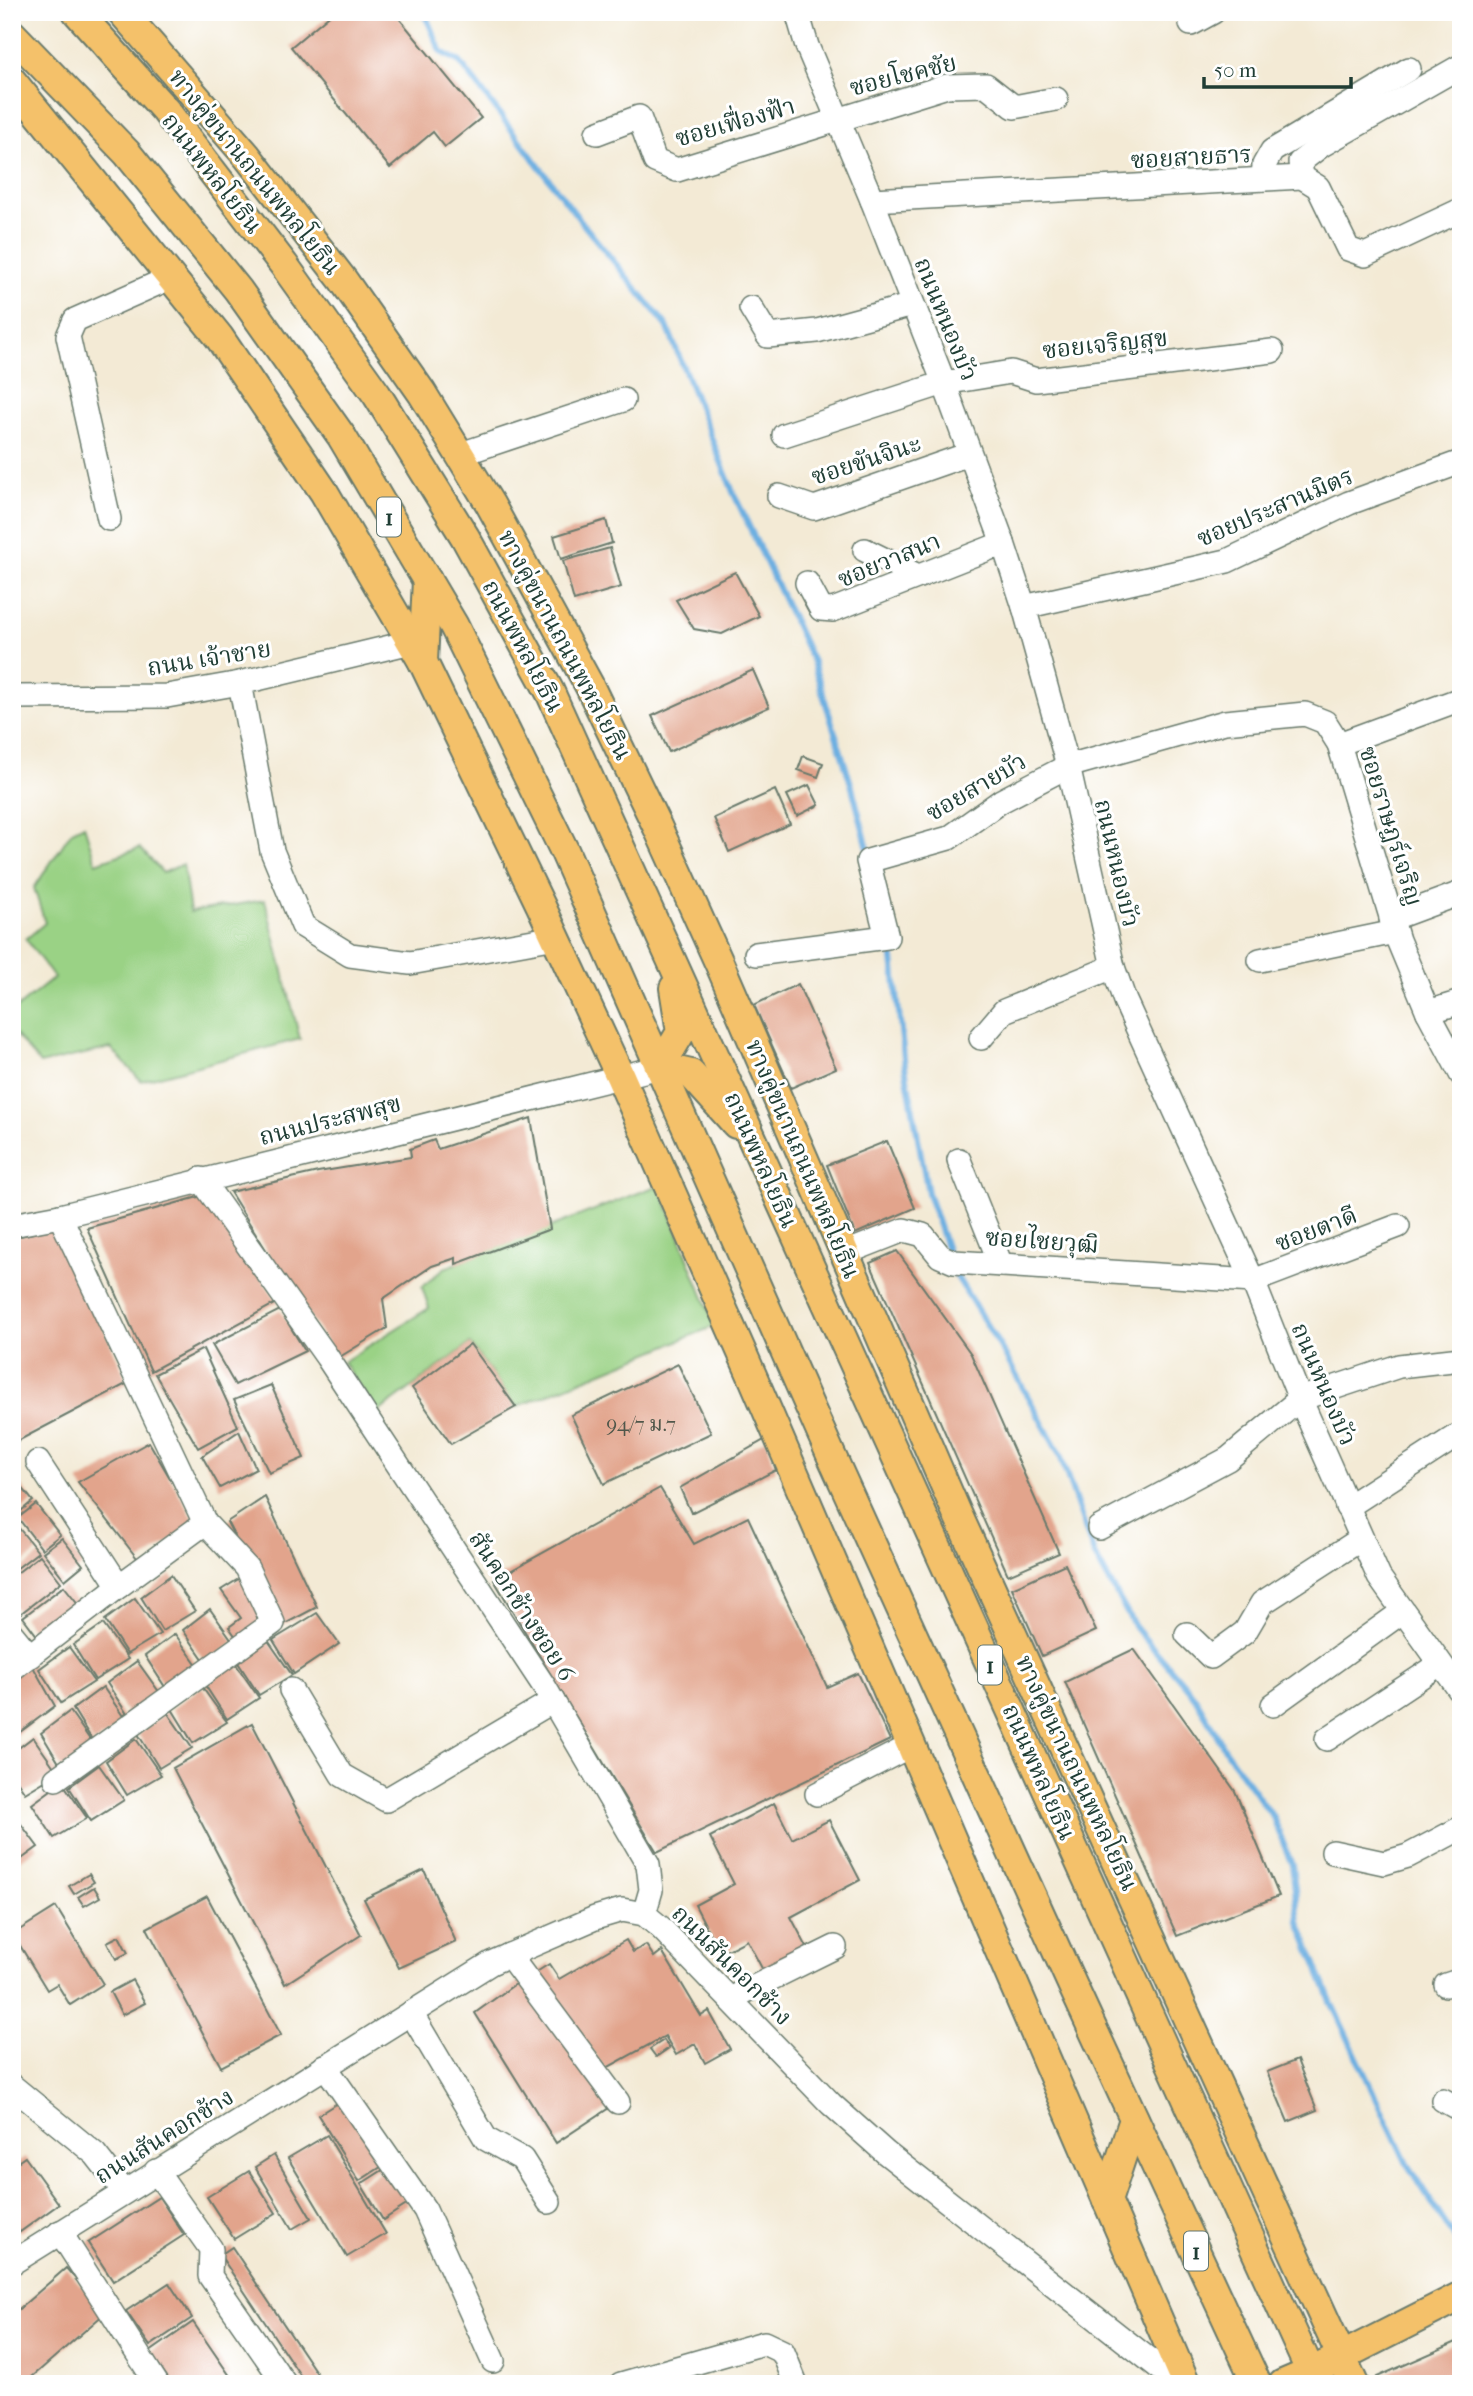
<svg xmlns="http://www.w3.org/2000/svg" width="1473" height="2396" font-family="'IM FELL French Canon','Noto Serif Thai',serif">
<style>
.green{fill:#9ad285;stroke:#5c885c;stroke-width:2}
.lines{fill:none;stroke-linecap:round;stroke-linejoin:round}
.stream{stroke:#6cafe1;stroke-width:6}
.building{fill:#e2a48c}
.minor-casing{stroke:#697a6c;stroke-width:26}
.major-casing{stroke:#697a6c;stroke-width:32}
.minor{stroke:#fff;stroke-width:23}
.major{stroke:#f4c16b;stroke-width:28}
.labels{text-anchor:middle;stroke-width:6;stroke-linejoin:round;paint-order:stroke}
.number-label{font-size:21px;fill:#50574a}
.shield{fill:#fff;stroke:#627771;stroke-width:2}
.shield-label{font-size:23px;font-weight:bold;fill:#1f3d34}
.street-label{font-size:24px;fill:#1f3d34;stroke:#fff}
</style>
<rect width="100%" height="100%" fill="#fff"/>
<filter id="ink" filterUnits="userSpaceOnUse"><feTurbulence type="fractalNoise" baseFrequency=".0143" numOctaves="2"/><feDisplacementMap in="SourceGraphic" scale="14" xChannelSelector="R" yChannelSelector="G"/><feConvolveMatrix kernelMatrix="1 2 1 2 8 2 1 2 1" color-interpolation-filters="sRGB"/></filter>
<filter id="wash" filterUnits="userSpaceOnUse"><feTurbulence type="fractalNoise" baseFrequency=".00686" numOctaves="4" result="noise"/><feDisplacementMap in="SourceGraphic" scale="28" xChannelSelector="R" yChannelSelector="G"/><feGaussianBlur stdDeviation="1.57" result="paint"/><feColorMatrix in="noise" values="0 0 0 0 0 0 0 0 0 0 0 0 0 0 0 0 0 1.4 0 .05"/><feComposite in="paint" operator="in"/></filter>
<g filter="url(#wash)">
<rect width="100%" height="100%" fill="#f3ead5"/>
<g class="green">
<polygon points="84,825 96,863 140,848 163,873 183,864 190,912 265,900 300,1039 141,1081 111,1048 40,1064 12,1031 12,1012 54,978 26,939 45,923 34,888 72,831"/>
<polygon points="659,1185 715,1326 516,1407 470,1344 377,1413 343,1362 429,1308 422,1287 444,1268"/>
</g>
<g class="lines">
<g class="stream">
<polyline points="424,12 441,52 460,62 583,224 667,326 733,492 813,662 852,787 870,856"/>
<polyline points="891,941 905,1067 928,1193 947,1250"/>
<polyline points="954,1268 957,1277 1001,1348 1060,1455 1094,1554 1135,1627 1195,1697 1227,1753 1273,1817 1292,1865 1299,1922 1332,2004 1407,2164 1461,2248"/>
</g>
</g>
<g id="blocks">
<g class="building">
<polygon points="333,12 394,12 481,118 445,147 433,132 390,168 291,47"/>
<polygon points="606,520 612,543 561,559 554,536"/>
<polygon points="610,548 621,587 574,601 563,561"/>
<polygon points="735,572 759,616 722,634 694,629 676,600"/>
<polygon points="753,670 769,707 669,752 652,716"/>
<polygon points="803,756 823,763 818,777 798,770"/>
<polygon points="809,785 819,805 797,816 787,795"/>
<polygon points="775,790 790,824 729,852 714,818"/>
<polygon points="798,984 836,1068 791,1088 754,1005"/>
<polygon points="531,1118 550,1229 456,1264 456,1258 432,1266 383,1299 387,1328 338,1358 286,1282 230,1192 318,1172 411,1157 410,1149 434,1140 438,1149"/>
<polygon points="887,1141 915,1208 855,1234 827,1165"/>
<polygon points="202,1196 278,1302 151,1371 87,1228"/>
<polygon points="59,1227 128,1383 12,1444 12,1238"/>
<polygon points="897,1251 971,1354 1059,1553 1008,1575 870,1263"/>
<polygon points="280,1310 305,1351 235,1385 212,1345"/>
<polygon points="470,1344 516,1407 451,1444 412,1388"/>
<polygon points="203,1349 238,1426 198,1448 155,1374"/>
<polygon points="678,1364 711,1433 604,1484 571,1415"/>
<polygon points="271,1385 304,1458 269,1473 234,1400"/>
<polygon points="239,1431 256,1469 220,1488 202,1456"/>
<polygon points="766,1439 776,1470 691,1513 680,1488"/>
<polygon points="149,1442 196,1523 140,1562 78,1482"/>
<polygon points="12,1475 33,1501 16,1515 12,1511"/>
<polygon points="660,1488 694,1544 748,1517 827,1687 858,1673 890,1740 657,1852 494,1580"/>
<polygon points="265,1497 317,1607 281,1626 227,1522"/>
<polygon points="36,1504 60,1535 42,1549 18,1518"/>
<polygon points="14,1522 38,1552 12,1572 12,1523"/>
<polygon points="62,1538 83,1565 65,1580 43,1552"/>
<polygon points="40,1555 61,1582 20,1614 12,1603 12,1577"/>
<polygon points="1065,1564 1096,1631 1042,1656 1012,1588"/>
<polygon points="171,1575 195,1611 162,1631 141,1597"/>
<polygon points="245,1575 265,1621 238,1640 229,1627 241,1618 221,1590"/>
<polygon points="64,1586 83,1610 41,1641 23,1617"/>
<polygon points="135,1598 160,1634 127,1654 105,1620"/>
<polygon points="210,1609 234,1643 206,1663 183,1630"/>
<polygon points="317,1613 339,1644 294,1674 273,1640"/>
<polygon points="103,1624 128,1659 95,1680 73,1645"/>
<polygon points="175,1634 200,1669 167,1690 145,1656"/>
<polygon points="267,1639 292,1675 259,1695 237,1661"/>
<polygon points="69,1647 94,1682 61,1703 39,1669"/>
<polygon points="1134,1649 1235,1791 1279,1896 1177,1936 1065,1682"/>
<polygon points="137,1661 162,1696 129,1717 107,1683"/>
<polygon points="31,1663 55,1706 12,1738 12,1674"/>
<polygon points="235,1663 259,1698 227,1719 205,1685"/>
<polygon points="103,1687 127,1722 94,1743 73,1709"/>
<polygon points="202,1687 227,1722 193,1743 172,1709"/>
<polygon points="70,1711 95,1747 62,1768 41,1733"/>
<polygon points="167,1712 192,1748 159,1768 138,1734"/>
<polygon points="252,1723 361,1935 285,1984 173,1768"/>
<polygon points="33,1737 58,1773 25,1793 12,1773 12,1753"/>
<polygon points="136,1739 161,1775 127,1795 106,1761"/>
<polygon points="99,1765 124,1800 91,1821 69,1787"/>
<polygon points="62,1782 87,1818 54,1838 32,1804"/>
<polygon points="774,1803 792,1839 829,1820 860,1880 791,1917 810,1953 766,1976 747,1940 720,1954 695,1905 734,1884 710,1837"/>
<polygon points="18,1820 38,1847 12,1866 12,1825"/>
<polygon points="424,1870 456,1942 399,1968 364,1899"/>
<polygon points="89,1874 94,1882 74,1894 69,1886"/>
<polygon points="94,1887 100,1897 84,1906 78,1897"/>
<polygon points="207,1896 281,2035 221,2067 147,1928"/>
<polygon points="56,1907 103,1984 70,2005 57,1984 47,1990 13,1934"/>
<polygon points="119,1936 128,1953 116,1959 107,1942"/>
<polygon points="626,1940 633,1952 646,1945 654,1957 662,1951 701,2016 709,2011 730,2049 705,2063 695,2044 676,2055 665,2036 605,2069 535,1973 549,1964 559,1979"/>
<polygon points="522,1979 618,2102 556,2143 475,2013"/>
<polygon points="132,1980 145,2003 122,2015 110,1992"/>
<polygon points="664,2040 669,2048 656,2057 650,2049"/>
<polygon points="1297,2060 1317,2110 1288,2122 1267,2072"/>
<polygon points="342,2100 384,2165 359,2181 318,2115"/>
<polygon points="327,2135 386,2234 347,2257 288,2158"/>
<polygon points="274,2155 311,2218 292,2229 255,2167"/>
<polygon points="25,2157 59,2204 20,2232 12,2221 12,2166"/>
<polygon points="386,2168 408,2204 383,2220 361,2184"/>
<polygon points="249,2171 276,2213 234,2239 207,2197"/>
<polygon points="159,2197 184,2235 113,2281 88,2243"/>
<polygon points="232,2247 324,2384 306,2384 220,2255"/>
<polygon points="66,2268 105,2313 24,2384 12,2384 12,2315"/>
<polygon points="169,2283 192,2318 150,2346 126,2311"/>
<polygon points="193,2322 230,2376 219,2384 172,2384 150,2352"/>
<polygon points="1461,2340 1461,2382 1456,2384 1380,2384 1377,2377"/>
</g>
</g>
</g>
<g filter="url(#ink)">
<use href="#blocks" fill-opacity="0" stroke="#697a6c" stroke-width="2"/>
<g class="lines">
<defs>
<g id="minor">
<polyline points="797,12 807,46 872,200 944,383 1003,543 1024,607 1068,766 1113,967 1125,1001 1253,1281 1300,1399 1379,1577 1461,1692"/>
<polyline points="1191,24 1213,12"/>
<polyline points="597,133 639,117 655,161 677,170 947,86 986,85 1014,107 1056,99"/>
<polyline points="1302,177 1300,162 1322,145 1461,66"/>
<polyline points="1263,179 1264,165 1272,151 1409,69"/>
<polyline points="872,200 1302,177 1318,187 1348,249 1365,255 1461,210"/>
<polyline points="751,308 768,336 817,331 912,305"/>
<polyline points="784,435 944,383 1011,372 1036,380 1272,351"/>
<polyline points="461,454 623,400"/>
<polyline points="779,496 814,508 969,454"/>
<polyline points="109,519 68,336 75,320 172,277"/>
<polyline points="865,550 918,576"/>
<polyline points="807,583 821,609 833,610 1003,543"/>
<polyline points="1024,607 1227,561 1349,503 1461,462"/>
<polyline points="240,683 272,851 303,926 350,955 410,963 556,937"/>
<polyline points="12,697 167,696 240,683 411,642"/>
<polyline points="1339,744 1461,699"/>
<polyline points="1391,919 1461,893"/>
<polyline points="756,954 887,937 868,861 949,838 1001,801 1068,766 1225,722 1305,714 1325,722 1339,744 1398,940 1428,1012 1461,1074"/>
<polyline points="1260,960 1395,932"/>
<polyline points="1428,1012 1461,1002"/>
<polyline points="981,1038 1004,1011 1113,967"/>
<polyline points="959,1160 1001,1265"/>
<polyline points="201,1179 327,1357 544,1686 648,1864 651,1890 644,1914"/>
<polyline points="12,1225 60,1216 660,1067"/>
<polyline points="843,1254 904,1230 923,1235 940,1256 954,1262 1253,1281 1398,1226"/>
<polyline points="38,1462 119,1586"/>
<polyline points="1347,1507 1455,1437"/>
<polyline points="1099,1528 1228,1459 1300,1399 1399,1366 1461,1359"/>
<polyline points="12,1634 30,1656"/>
<polyline points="1187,1634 1211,1657 1245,1632 1262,1603 1361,1539"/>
<polyline points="12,1669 119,1586 205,1523"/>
<polyline points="291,1690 342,1775 386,1800 553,1701"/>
<polyline points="1273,1705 1402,1612"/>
<polyline points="1327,1739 1440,1664"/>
<polyline points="56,1779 273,1623 247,1568 205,1523 60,1216"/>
<polyline points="817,1794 910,1746"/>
<polyline points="1333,1852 1384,1863 1408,1856 1461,1828"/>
<polyline points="509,1955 618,2102"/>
<polyline points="1446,1985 1461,1980"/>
<polyline points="730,1999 835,1947"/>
<polyline points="411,2013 486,2139 522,2159 549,2202"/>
<polyline points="325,2066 425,2210 493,2361"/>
<polyline points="12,2086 95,2154 124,2191"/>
<polyline points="1443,2100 1461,2110"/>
<polyline points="156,2171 211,2249 210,2276 285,2384"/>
<polyline points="60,2232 157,2384"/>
<polyline points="12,2263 491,1963 595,1918 622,1910 644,1914 661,1928 831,2104 886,2153 1180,2384"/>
<polyline points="621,2384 764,2343 783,2352 796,2384"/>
</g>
<g id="major">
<polyline points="77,12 165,110 284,265 377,395 465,537 550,692 1316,2384"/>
<polyline points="122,12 247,156 343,280 422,393 490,504 589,685 657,826 720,965 957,1513 1354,2384"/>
<polyline points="12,34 127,153 238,290 342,437 454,626 564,850 831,1455 1076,1993 1257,2384"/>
<polyline points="12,81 219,337 324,492 423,662 541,906 620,1076 754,1380 1186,2384"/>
<polyline points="423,662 427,580"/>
<polyline points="660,1067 691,1074 736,1124"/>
<polyline points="660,1067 681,1032 674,988"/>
<polyline points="1107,2201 1134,2119"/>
<polyline points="1283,2384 1311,2372 1461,2296"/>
</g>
</defs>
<use href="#minor" class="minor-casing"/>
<use href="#major" class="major-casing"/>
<use href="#minor" class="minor"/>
<use href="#major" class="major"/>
</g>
</g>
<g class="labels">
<g class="number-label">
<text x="641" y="1431">94/7 ม.7</text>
</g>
<g class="shield">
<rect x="377" y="497.5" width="24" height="39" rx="5"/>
<rect x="978" y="1645.5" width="24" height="39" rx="5"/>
<rect x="1184" y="2231.5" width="24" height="39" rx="5"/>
</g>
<g class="shield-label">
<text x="389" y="525">1</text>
<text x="990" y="1673">1</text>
<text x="1196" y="2259">1</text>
</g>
<g class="street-label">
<text transform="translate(903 75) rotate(-14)" y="8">ซอยโชคชัย</text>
<text transform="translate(735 122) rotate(-16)" y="8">ซอยเฟื่องฟ้า</text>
<text transform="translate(1191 157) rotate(-3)" y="8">ซอยสายธาร</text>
<text transform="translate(255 172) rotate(51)" y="8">ทางคู่ขนานถนนพหลโยธิน</text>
<text transform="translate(212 173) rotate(52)" y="8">ถนนพหลโยธิน</text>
<text transform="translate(946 319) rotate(68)" y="8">ถนนหนองบัว</text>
<text transform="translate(1105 344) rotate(-6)" y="8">ซอยเจริญสุข</text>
<text transform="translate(866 460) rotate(-18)" y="8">ซอยขันจินะ</text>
<text transform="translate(1275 507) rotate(-23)" y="8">ซอยประสานมิตร</text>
<text transform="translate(889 560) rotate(-22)" y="8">ซอยวาสนา</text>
<text transform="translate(565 645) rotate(62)" y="8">ทางคู่ขนานถนนพหลโยธิน</text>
<text transform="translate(523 646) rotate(62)" y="8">ถนนพหลโยธิน</text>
<text transform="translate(209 658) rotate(-9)" y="8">ถนน เจ้าชาย</text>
<text transform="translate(976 787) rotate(-30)" y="8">ซอยสายบัว</text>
<text transform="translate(1391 826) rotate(73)" y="8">ซอยราษฎร์เจริญ</text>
<text transform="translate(1117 863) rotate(77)" y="8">ถนนหนองบัว</text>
<text transform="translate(330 1120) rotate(-14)" y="8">ถนนประสพสุข</text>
<text transform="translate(803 1159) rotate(67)" y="8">ทางคู่ขนานถนนพหลโยธิน</text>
<text transform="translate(761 1160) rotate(66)" y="8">ถนนพหลโยธิน</text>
<text transform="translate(1316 1229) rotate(-21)" y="8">ซอยตาดี</text>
<text transform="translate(1042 1241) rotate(4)" y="8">ซอยไชยวุฒิ</text>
<text transform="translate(1324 1384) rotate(67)" y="8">ถนนหนองบัว</text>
<text transform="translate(522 1606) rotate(57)" y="8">สันคอกช้างซอย 6</text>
<text transform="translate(1039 1772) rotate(66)" y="8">ถนนพหลโยธิน</text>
<text transform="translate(1077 1773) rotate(65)" y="8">ทางคู่ขนานถนนพหลโยธิน</text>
<text transform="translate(732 1965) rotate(45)" y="8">ถนนสันคอกช้าง</text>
<text transform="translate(164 2136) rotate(-32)" y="8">ถนนสันคอกช้าง</text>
</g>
</g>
<rect width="1473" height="2396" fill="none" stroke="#fff" stroke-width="42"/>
<path d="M1204 77v10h147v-10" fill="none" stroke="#1f3d34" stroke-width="3.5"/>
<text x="1214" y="77" font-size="21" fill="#1f3d34" stroke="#ffffff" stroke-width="5" paint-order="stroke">50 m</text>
</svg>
